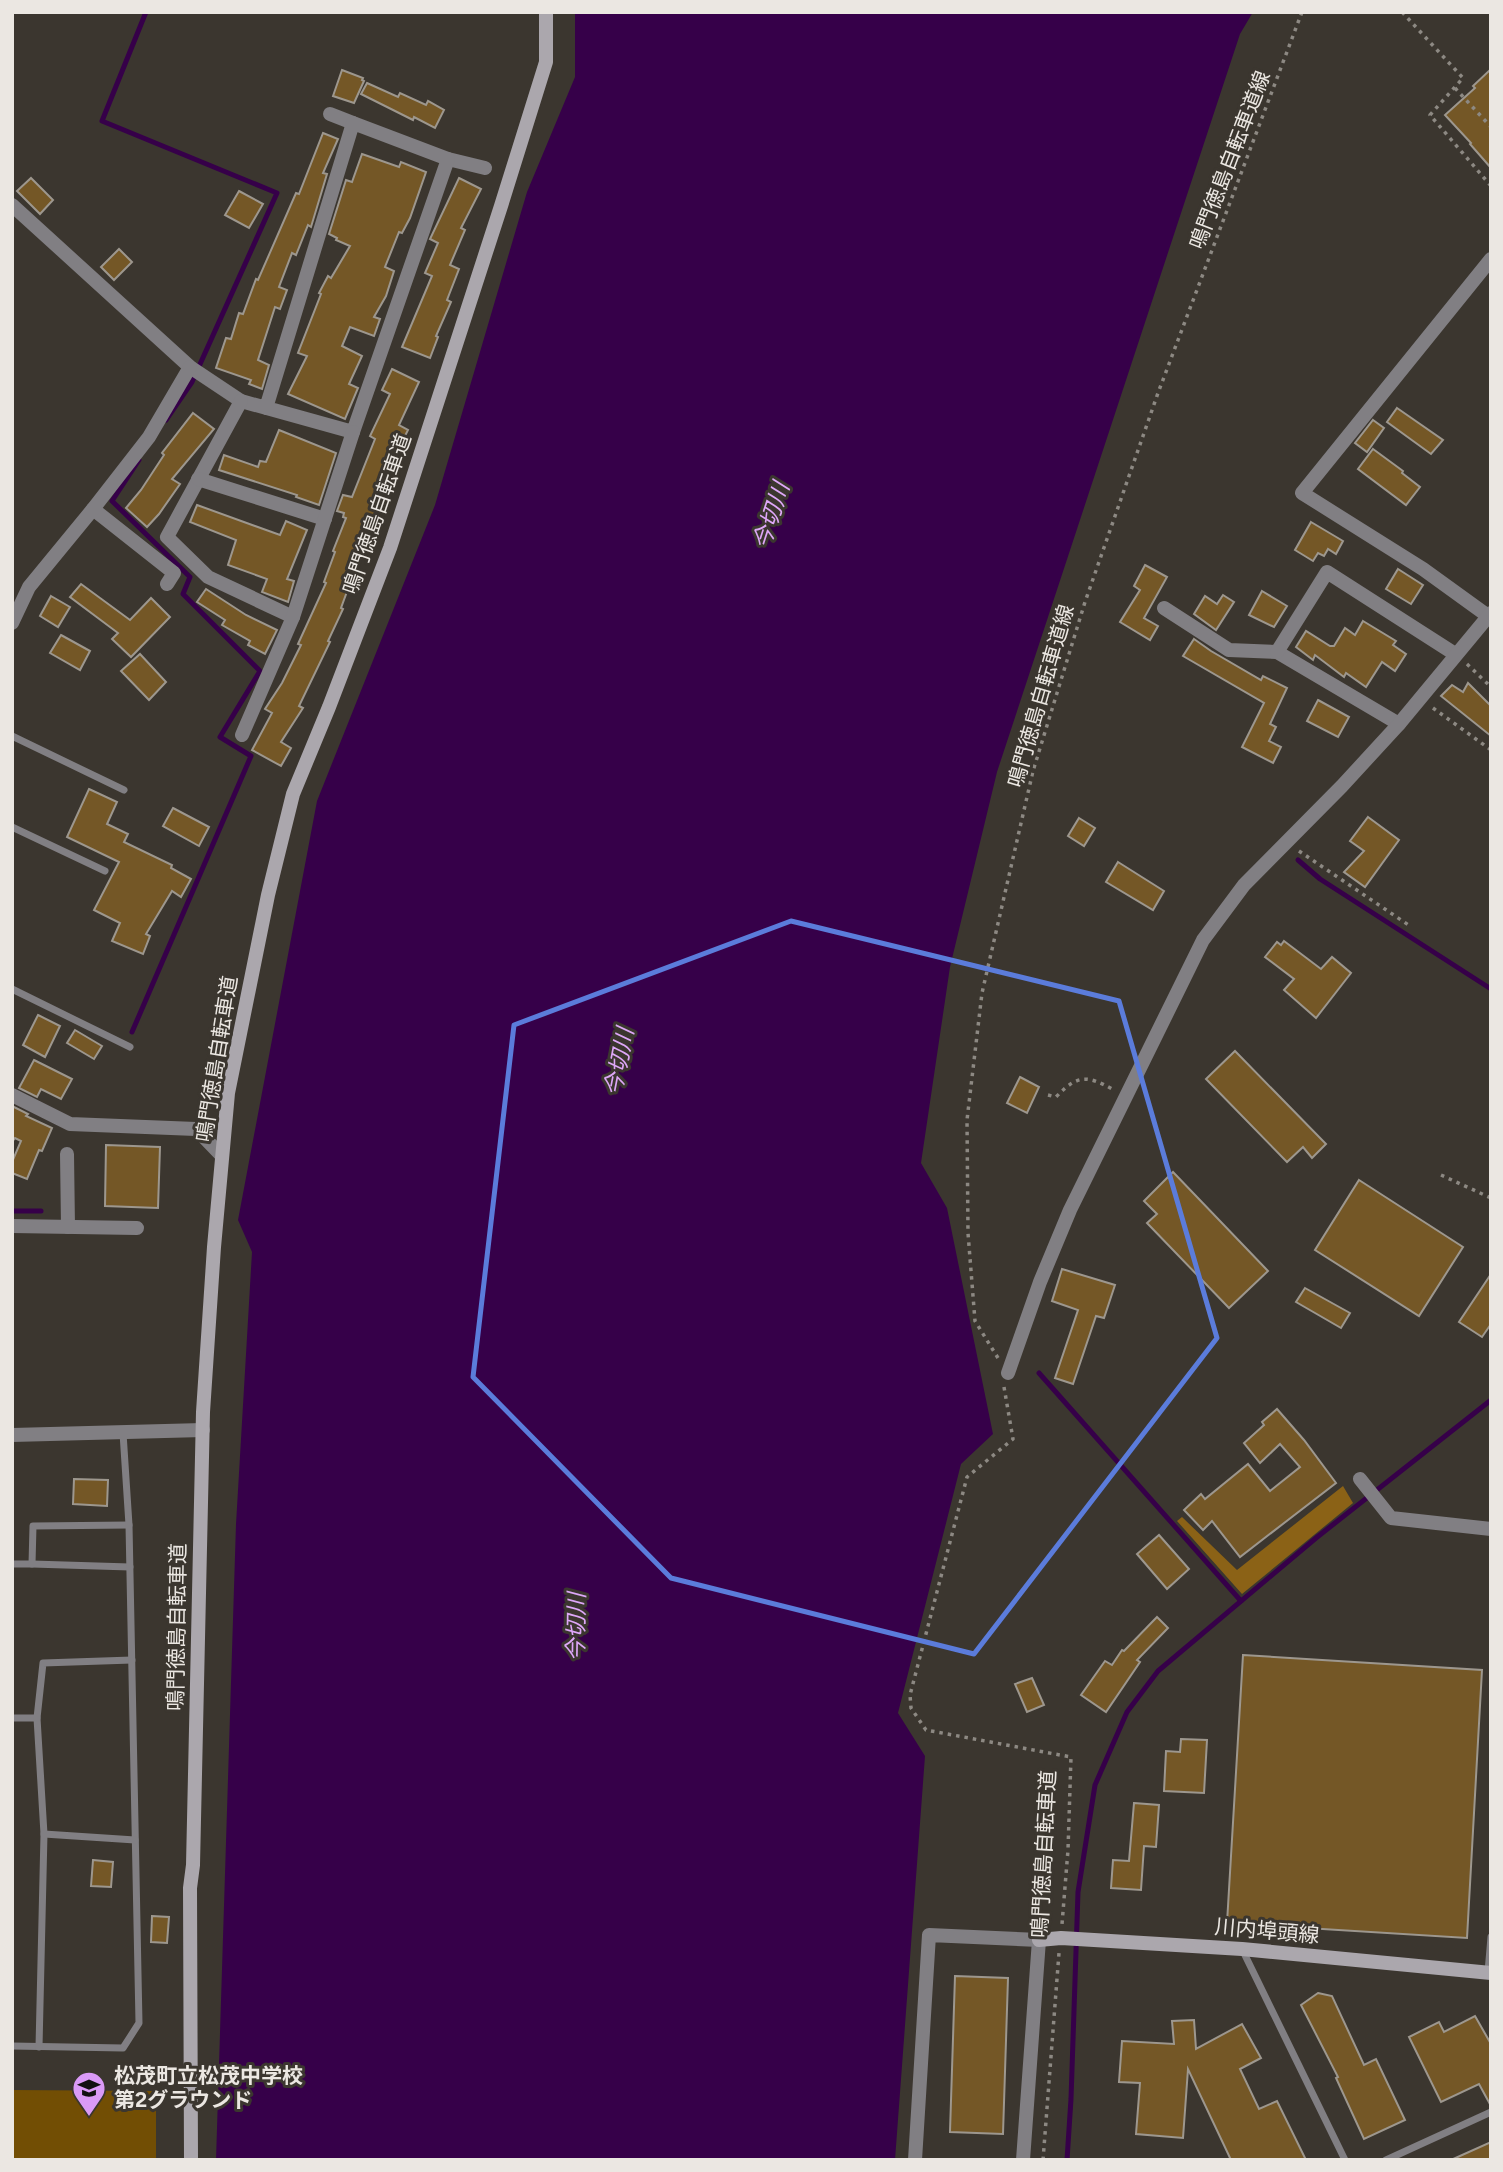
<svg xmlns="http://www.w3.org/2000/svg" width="1503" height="2172" font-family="Figtree,'Noto Sans JP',sans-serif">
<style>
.green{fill:#724e04}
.forest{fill:#8b6216}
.water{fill:#360049}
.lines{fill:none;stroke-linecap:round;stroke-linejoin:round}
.stream{stroke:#360049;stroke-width:5}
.building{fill:#745726;stroke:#9d978e;stroke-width:2}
.path{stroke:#8d8983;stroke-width:3.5;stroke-dasharray:3.5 5;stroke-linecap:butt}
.service{stroke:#817f83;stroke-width:7}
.minor{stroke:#817f83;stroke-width:14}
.tertiary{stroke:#817f83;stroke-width:14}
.secondary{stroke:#aba7ad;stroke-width:14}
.marked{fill:none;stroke:#5b7cdb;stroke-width:5;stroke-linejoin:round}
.labels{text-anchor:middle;stroke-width:6;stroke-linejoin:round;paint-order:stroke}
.street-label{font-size:21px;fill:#ebe7e2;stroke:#3b362f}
.poi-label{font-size:21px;font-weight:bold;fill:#ebe7e2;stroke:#3b362f;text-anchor:start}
.water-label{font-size:23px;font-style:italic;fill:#dea7f8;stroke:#3b362f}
</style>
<rect width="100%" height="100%" fill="#3b362f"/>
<polygon class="green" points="12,2090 156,2091 156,2160 12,2160"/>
<polygon class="forest" points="1343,1486 1353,1503 1242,1594 1177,1521 1182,1517 1237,1570"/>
<polygon class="water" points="575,12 1253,12 1240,34 997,772 950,967 921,1163 947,1208 993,1434 961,1464 898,1713 925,1756 895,2160 216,2160 236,1524 252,1252 238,1220 317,801 435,505 527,192 575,77"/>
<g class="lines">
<g class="stream">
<polyline points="146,12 102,121 277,193 192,382 166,420"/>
<polyline points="1298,860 1320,879 1491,989"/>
<polyline points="132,1032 251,756 220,737 260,671 183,594 190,577 112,501 139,460"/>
<polyline points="12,1211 41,1211"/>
<polyline points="1039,1373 1241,1601"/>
<polyline points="1067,2160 1071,2099 1078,1892 1095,1785 1127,1712 1158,1671 1316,1538 1491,1400"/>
</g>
</g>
<g class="building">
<polygon points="1491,69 1491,168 1470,144 1471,143 1445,115 1475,88 1473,86"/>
<polygon points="342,70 363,78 362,80 364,81 354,103 333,96"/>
<polygon points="367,83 398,97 400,93 426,105 428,101 444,110 435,128 414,117 413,120 361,94"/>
<polygon points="323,133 338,139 323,173 327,174 311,227 308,225 296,255 292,253 279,287 287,290 280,309 275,307 258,360 269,365 262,389 249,384 251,380 216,368 226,338 231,339 239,313 243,314 256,279 258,280 296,193 299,194"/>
<polygon points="362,154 399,167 401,162 426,172 410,218 402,233 399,232 385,267 394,271 386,296 374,317 380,319 374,336 350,327 342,346 362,356 349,384 358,388 345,419 288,394 307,356 298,353 321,294 319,293 328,276 331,278 350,246 336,240 337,238 329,234 346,180 352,182"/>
<polygon points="31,178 53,200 40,214 17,191"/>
<polygon points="459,178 481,189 461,228 465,230 450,265 459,269 447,300 451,302 436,336 438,337 430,358 402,347 432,276 425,273 438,243 430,239"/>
<polygon points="239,191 263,204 249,228 225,215"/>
<polygon points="119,249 132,262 114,280 101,267"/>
<polygon points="392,369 419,382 399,425 408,430 387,472 389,473 376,506 378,507 341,608 343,609 328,641 330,642 299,706 303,708 281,742 291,748 281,766 252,750 272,713 265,709 282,683 301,645 298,644 326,583 324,582 335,552 333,551 346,518 343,517 344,513 337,511 343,495 352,497 375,439 370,436 390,394 382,390"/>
<polygon points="1397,408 1443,440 1431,454 1387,422"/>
<polygon points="193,413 214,429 172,479 180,484 159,514 147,527 126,508 141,490 164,455 162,453"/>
<polygon points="1373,420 1384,428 1367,452 1355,443"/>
<polygon points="279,430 336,453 319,505 296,497 297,495 219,470 224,455 258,467 260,461 266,462"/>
<polygon points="1373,449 1403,471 1402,473 1420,487 1406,505 1358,469"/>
<polygon points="197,505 280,535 286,521 307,530 287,579 294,581 288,602 262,592 267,579 228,565 236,540 190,522"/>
<polygon points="1311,522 1343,541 1336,554 1328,549 1324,556 1318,553 1313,561 1295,550"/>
<polygon points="1145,565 1167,577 1144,618 1158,626 1150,640 1120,622 1140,590 1134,586"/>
<polygon points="1398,569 1423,585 1411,604 1386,589"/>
<polygon points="81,584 130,620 151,598 170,617 131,657 112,639 118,633 70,597"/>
<polygon points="206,589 246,615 277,630 265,654 248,645 250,641 222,625 225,620 197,602"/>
<polygon points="1262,591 1287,606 1274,627 1249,615"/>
<polygon points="1223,595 1234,602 1216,630 1194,614 1205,596 1217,604"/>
<polygon points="51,596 70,607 58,627 40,616"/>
<polygon points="1363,621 1396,641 1393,645 1406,654 1395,671 1382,662 1366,687 1346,673 1344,677 1315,655 1313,660 1296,647 1306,631 1330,646 1334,646 1345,628 1355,635"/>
<polygon points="61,635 90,651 80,670 50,653"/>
<polygon points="1194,639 1211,651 1261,680 1263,676 1287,688 1270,724 1276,727 1269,741 1281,747 1273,763 1242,747 1264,703 1183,656"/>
<polygon points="140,654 166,682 149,700 121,671"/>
<polygon points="1468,683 1491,706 1491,736 1441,696 1452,685 1463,692"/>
<polygon points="1318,700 1349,717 1338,737 1307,721"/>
<polygon points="89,789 117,802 107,824 128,834 124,842 172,865 171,868 191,879 181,897 172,891 146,934 150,936 143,954 112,941 120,923 94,910 119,862 67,837"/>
<polygon points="173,808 209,827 199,846 163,826"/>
<polygon points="1368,817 1399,840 1365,887 1344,872 1364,851 1350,841"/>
<polygon points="1079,818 1095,828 1084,846 1068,836"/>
<polygon points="1118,862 1164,891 1153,910 1106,882"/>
<polygon points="1284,941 1321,969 1332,957 1351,973 1316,1018 1284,990 1294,979 1265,957 1277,942 1281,945"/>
<polygon points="38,1015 60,1026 45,1057 23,1045"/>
<polygon points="75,1030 102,1046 94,1059 67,1043"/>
<polygon points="1235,1051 1326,1144 1312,1158 1303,1147 1287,1162 1206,1079"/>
<polygon points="34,1060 72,1079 61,1099 41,1089 37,1097 19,1088"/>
<polygon points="1020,1077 1039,1087 1027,1113 1007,1103"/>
<polygon points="12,1106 28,1114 26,1116 52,1128 42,1151 39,1150 27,1179 12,1173 12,1162 21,1141 15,1138 12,1142"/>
<polygon points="106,1145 160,1147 158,1208 105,1206"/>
<polygon points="1173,1172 1268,1271 1229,1308 1147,1223 1157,1214 1144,1201"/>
<polygon points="1359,1180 1463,1247 1419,1316 1315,1250"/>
<polygon points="1062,1269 1115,1285 1104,1318 1096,1316 1073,1384 1055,1378 1078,1310 1052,1301"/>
<polygon points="1491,1274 1491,1324 1482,1337 1459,1322"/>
<polygon points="1305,1288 1350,1313 1341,1328 1296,1302"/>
<polygon points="1277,1409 1304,1440 1336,1483 1240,1557 1212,1521 1203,1530 1184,1510 1201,1494 1205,1499 1248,1464 1270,1491 1300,1467 1280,1444 1260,1463 1244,1443 1264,1425 1262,1422"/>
<polygon points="74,1479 108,1480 107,1506 73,1504"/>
<polygon points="1159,1535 1189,1569 1167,1589 1137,1554"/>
<polygon points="1157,1617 1168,1628 1137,1660 1140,1662 1106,1712 1081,1695 1105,1661 1112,1665 1122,1650 1124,1651"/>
<polygon points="1243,1655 1482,1670 1467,1938 1227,1923"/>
<polygon points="1032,1678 1044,1705 1027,1712 1015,1684"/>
<polygon points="1181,1739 1207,1740 1204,1793 1164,1791 1166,1751 1180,1752"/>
<polygon points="1134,1803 1159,1805 1156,1847 1144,1846 1141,1890 1111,1888 1113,1860 1129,1861"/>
<polygon points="93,1860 113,1862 111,1887 91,1886"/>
<polygon points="152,1916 169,1917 167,1943 151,1942"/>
<polygon points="955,1976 1008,1978 1003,2134 950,2132"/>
<polygon points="1318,1993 1332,1996 1364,2065 1376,2059 1405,2120 1364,2139 1336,2078 1338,2077 1301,2005"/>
<polygon points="1475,2016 1491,2044 1491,2106 1479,2084 1441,2102 1409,2037 1439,2022 1444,2032"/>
<polygon points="1194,2020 1196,2049 1242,2024 1261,2058 1240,2069 1259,2109 1277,2101 1306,2160 1231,2160 1188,2069 1183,2138 1136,2134 1140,2083 1119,2082 1122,2041 1174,2044 1172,2021"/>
<polygon points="1491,2142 1491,2160 1451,2160"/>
</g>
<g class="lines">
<g class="path">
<polyline points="1402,12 1463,78 1430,115 1491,186"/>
<polyline points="1455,88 1491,127"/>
<polyline points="1467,664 1491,687"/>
<polyline points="1433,708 1491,750"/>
<polyline points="1299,851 1410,926"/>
<path d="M1048,1095l8,2c22,-23 31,-22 58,-7"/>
<polyline points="1441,1175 1491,1198"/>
<polyline points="998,1358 975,1321 968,1233 967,1120 982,993 1033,771 1085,602 1158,393 1302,12"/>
<polyline points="1004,1387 1013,1439 967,1477 910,1695 911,1708 926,1730 1071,1757 1068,1850 1062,1924"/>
<polyline points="1043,2160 1059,1953"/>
</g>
<g class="service">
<polyline points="12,736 124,790"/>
<polyline points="12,827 105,871"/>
<polyline points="12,989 130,1047"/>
<polyline points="12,1564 32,1564 33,1526 129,1525"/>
<polyline points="32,1564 130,1567"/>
<polyline points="12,1718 37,1718 44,1834"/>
<polyline points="37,1718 43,1663 132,1660"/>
<polyline points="1242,1949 1345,2160"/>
<polyline points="1488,1972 1491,1937"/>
<polyline points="12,2046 123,2048 139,2023 129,1525 123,1433"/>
<polyline points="39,2047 44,1834 135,1840"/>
<polyline points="1386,2160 1491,2112"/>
</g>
<g class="minor">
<polyline points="330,114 353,123"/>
<polyline points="448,159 485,168"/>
<polyline points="12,205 190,367 241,401 353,432 448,159 353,123 266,408"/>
<polyline points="241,401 167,537 208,577 293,617"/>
<polyline points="198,479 325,519"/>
<polyline points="93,509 174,573 167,584"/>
<polyline points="1164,608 1229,650 1277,652 1399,724"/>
<polyline points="1488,616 1423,569 1302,493 1491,259"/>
<polyline points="12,623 29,587 93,509 149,437 190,367"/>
<polyline points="1277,652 1327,572 1455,654"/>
<polyline points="242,735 293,617 353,432"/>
<polyline points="12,1095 70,1124 196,1129 222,1156"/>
<polyline points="67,1154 68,1227"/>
<polyline points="12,1226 137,1228"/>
<polyline points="1008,1373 1040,1282 1070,1210 1203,940 1244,885 1342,786 1399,724 1491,613"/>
</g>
<g class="tertiary">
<polyline points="12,1435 203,1430"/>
<polyline points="1360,1479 1391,1518 1491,1529"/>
<polyline points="915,2160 929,1935 1039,1940 1023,2160"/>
</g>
<g class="secondary">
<polyline points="1039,1940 1061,1938 1242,1949 1491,1973"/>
<polyline points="191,2160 190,1888 193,1865 203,1412 214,1247 228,1093 268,895 293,794 329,707 390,548 501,206 546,62 546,12"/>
</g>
</g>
<path class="marked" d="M791,921l328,80 98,337 -243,316 -303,-76 -198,-201 41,-352z"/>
<defs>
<symbol id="school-pin" viewBox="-11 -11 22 30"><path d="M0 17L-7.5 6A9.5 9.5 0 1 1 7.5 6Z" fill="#da9af7" stroke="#3b362f"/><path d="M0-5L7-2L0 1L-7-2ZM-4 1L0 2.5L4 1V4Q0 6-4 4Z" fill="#111"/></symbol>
</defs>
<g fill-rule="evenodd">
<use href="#school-pin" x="70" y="2069" width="38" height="52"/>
</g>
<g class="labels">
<g class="street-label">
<text transform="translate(1230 160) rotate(-69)" y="7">鳴門徳島自転車道線</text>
<text transform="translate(377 514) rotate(-71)" y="7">鳴門徳島自転車道</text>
<text transform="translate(1041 696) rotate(-74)" y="7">鳴門徳島自転車道線</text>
<text transform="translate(217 1059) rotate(-81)" y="7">鳴門徳島自転車道</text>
<text transform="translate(177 1627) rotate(-89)" y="7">鳴門徳島自転車道</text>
<text transform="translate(1044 1854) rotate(-87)" y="7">鳴門徳島自転車道</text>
<text transform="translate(1267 1931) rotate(5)" y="7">川内埠頭線</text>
</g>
<g class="poi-label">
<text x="114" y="2083">松茂町立松茂中学校<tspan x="114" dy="24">第2グラウンド</tspan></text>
</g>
<g class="water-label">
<text transform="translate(771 516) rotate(-72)" y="8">今切川</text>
<text transform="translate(619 1062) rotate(-79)" y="8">今切川</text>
<text transform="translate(576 1627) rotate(-89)" y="8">今切川</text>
</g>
</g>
<rect width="1503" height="2172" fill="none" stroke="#ebe7e2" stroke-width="28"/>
</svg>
